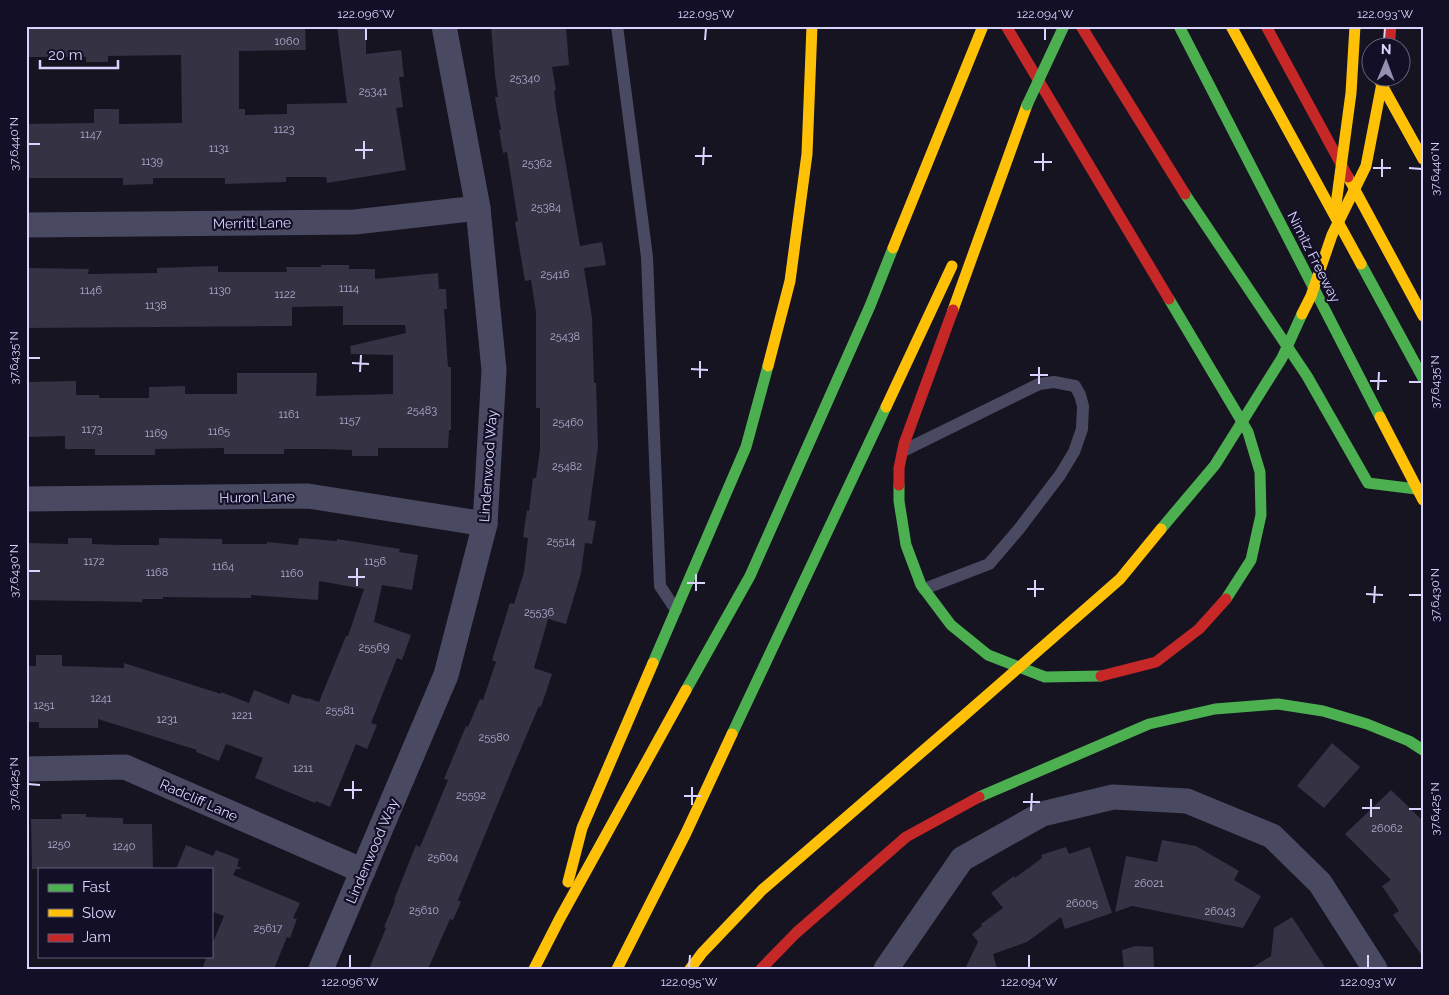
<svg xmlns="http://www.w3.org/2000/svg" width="1449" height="995" font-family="Raleway,sans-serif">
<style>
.building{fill:#343243}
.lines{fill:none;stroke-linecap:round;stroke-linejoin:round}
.lane{stroke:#4a4962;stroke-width:12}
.street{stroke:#4a4962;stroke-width:25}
.fast{stroke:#4caf50;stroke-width:11}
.slow{stroke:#ffc107;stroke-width:11}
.jam{stroke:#c62828;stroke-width:11}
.fast-bridge{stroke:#4caf50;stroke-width:11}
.slow-bridge{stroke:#ffc107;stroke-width:11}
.ticks{fill:none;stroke:#d9d4ff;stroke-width:2}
.labels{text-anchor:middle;stroke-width:4.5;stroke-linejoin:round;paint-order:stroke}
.number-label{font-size:11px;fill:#b0acd0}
.street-label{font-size:14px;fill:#d9d4ff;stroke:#130f26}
.neatline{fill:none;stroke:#d9d4ff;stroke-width:2}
.ticks-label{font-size:12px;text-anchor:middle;fill:#d9d4ff}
</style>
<rect width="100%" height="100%" fill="#161421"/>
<g class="building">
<polygon points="26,26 305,26 306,50 239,51 239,109 245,109 245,115 287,114 287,104 347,103 337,26 366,26 366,54 401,50 404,77 399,77 403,107 396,108 406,170 327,183 326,177 286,177 286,182 225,184 225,178 153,178 153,184 123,185 123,178 26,178 26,124 94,123 94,109 119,109 119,124 182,123 181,55 108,56 108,62 86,62 86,57 26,57"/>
<polygon points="491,26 566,26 569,65 552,67 556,90 554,91 556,107 580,246 602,242 606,265 584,268 592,318 594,383 596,383 598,447 588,520 596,521 592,544 585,543 581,573 566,624 548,619 534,668 552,674 541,707 539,706 516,760 458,900 461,902 453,920 450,919 428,969 369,969 386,928 384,927 395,901 394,900 416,845 420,847 448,780 444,779 466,726 468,727 480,699 483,700 496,662 492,660 510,603 514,604 524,572 528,538 523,537 527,510 529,511 533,478 536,478 540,449 540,408 536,408 536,312 531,280 525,281 515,222 518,221 507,152 503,153 499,130 501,130 495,97 498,97 495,75"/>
<polygon points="321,265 349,265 349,269 375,269 375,279 438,273 439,289 446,289 447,309 444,309 448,367 451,367 451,430 449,430 448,448 378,448 378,456 352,456 352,450 324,449 284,449 284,454 224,454 224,448 155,449 155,455 95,455 95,449 65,449 65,436 26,437 26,382 76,381 76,395 99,395 99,398 149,398 149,387 185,386 185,394 237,394 237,373 317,373 316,396 393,394 393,355 351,354 350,346 406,333 405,325 343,325 343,306 292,307 292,326 26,328 26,274 28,274 28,268 89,269 88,274 157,273 157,268 218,266 218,272 287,272 286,267 321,267"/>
<polygon points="68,538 92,538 92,544 120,545 159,545 159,538 222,539 222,544 267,544 267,542 298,545 299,538 337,541 337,539 400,549 399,552 418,555 412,590 382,585 374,622 411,635 402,660 397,658 371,723 377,725 367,749 356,744 330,807 316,801 315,803 255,778 263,758 226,744 219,761 196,752 197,750 98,719 98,728 39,728 39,722 26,722 26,666 36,666 36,655 62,655 62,666 124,668 124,663 221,694 221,692 249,703 254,690 289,704 292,694 307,699 308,698 319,702 346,636 348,636 364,589 319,581 318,600 251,595 251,598 163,597 163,599 143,599 142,602 26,600 26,543 68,544"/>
<polygon points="1332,743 1360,767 1324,808 1297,786"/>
<polygon points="1391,790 1423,821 1423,957 1393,915 1399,911 1382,886 1391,880 1345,834"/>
<polygon points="61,814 86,814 86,817 123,818 123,824 152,824 153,869 32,869 31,819 62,819"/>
<polygon points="1162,840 1196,846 1239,871 1234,880 1261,896 1243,928 1132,906 1115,912 1126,856 1157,862"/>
<polygon points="186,845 213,856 216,850 239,859 237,866 242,869 236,869 233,875 300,903 293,918 297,919 290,938 287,937 274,969 202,969 207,956 211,956 211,947 224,916 211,911 211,869 176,869"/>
<polygon points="1066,847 1069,854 1090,847 1112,913 1065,929 1061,917 1027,942 993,954 997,969 965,969 978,942 972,934 982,926 981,924 1003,908 991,893 1014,876 1015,878 1042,858 1041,855"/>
<polygon points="1292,917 1326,969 1250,969 1271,956 1274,928"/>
<polygon points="1136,946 1153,947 1154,969 1124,969 1122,950"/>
</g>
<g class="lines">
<g class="lane">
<polyline points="617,26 647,257 660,586 676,610"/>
<polyline points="905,450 1039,384 1054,382 1075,386 1080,395 1083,406 1082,429 1074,452 1060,475 1019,529 989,564 924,589"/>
</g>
<g class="street">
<polyline points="26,225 355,222 478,208"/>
<polyline points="26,499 308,496 485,524"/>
<polyline points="26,769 125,767 363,871"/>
<polyline points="321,969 446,675 485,524 494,370 478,208 444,26"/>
<polyline points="886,969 962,859 1042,814 1113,797 1187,801 1272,836 1320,883 1375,969"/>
</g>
<g class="fast">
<polyline points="1179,26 1380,417"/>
<polyline points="1185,194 1307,376 1368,483 1416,489"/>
<polyline points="1361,264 1423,378"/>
<polyline points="1169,299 1248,432 1260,472 1261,515 1251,560 1226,599"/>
<polyline points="899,485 899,501 906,545 921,585 951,625 988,655 1045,677 1101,676"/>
<polyline points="653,663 746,447 768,366"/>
<polyline points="686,690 750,576 870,306 893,248"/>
<polyline points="732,734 886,407"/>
<polyline points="979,797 1149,724 1215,709 1278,704 1323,711 1367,724 1409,741 1423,750"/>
</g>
<g class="slow">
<polyline points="1231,26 1361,264"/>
<polyline points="1378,78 1423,159"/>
<polyline points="1348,177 1423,316"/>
<polyline points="893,248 983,26"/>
<polyline points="953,310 1027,105"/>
<polyline points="768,366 790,281 807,154 812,26"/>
<polyline points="886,407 952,266"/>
<polyline points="1380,417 1423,500"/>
<polyline points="568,882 582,828 653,663"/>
<polyline points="534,969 559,920 686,690"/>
<polyline points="617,969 686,833 732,734"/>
<polyline points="690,969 702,953 762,890 960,719"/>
</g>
<g class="jam">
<polyline points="1006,26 1169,299"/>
<polyline points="1081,26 1185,194"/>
<polyline points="1266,26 1348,177"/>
<polyline points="1389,48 1391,26"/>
<polyline points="899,485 899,468 904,444 953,310"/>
<polyline points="1101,676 1156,662 1199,629 1226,599"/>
<polyline points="761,969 796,933 906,837 979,797"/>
</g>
<g class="fast-bridge">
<polyline points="1027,105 1064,26"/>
<polyline points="1161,529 1215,465 1282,358 1302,314"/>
</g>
<g class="slow-bridge">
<polyline points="1335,212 1351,93 1355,26"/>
<polyline points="1302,314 1311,296 1332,235 1366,166 1383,78"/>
<polyline points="960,719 1120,579 1161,529"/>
</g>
</g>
<path class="ticks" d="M366,40v-12M705,40l1,-12M1045,40v-12M1384,40l1,-12M28,144h12M355,150h18M695,156h17M364,159v-18M1034,162h18M703,165l1,-18M1373,168h18M1409,168l13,1M1043,171v-18M1382,177v-18M28,358h12M352,363l17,1M691,369l17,1M360,372l1,-17M1030,375h18M700,378v-17M1370,381h17M1409,382h13M1039,384v-17M1378,390l1,-18M28,571h12M348,577h17M687,583h18M357,586v-18M1027,589h17M696,591v-17M1366,594l17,1M1409,595h13M1035,597v-17M1374,603l1,-17M28,784l12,1M344,790h18M684,796h17M353,799v-18M1023,802h17M692,805v-18M1362,808h18M1409,809h13M1031,811l1,-18M1371,817v-18M350,968v-13M689,968l1,-13M1029,968v-13M1368,968v-13"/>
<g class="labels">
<g class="number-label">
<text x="287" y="45">1060</text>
<text x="525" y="82">25340</text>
<text x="373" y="95">25341</text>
<text x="284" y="133">1123</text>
<text x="91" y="138">1147</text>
<text x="219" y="152">1131</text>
<text x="152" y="165">1139</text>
<text x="537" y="167">25362</text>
<text x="546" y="211">25384</text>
<text x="555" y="278">25416</text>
<text x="349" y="292">1114</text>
<text x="91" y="294">1146</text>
<text x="220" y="294">1130</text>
<text x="285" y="298">1122</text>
<text x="156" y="309">1138</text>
<text x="565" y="340">25438</text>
<text x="422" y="414">25483</text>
<text x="289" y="418">1161</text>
<text x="350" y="424">1157</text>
<text x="568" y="426">25460</text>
<text x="92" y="433">1173</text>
<text x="219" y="435">1165</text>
<text x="156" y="437">1169</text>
<text x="567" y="470">25482</text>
<text x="561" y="545">25514</text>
<text x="94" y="565">1172</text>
<text x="375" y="565">1156</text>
<text x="223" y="570">1164</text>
<text x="157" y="576">1168</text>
<text x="292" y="577">1160</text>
<text x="539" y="616">25536</text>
<text x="374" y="651">25569</text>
<text x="101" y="702">1241</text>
<text x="44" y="709">1251</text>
<text x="340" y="714">25581</text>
<text x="242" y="719">1221</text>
<text x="167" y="723">1231</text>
<text x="494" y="741">25580</text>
<text x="303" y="772">1211</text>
<text x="471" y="799">25592</text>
<text x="1387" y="832">26062</text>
<text x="59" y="848">1250</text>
<text x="124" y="850">1240</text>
<text x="443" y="861">25604</text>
<text x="1149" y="887">26021</text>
<text x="1082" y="907">26005</text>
<text x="424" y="914">25610</text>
<text x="1220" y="915">26043</text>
<text x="268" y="932">25617</text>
</g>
<g class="street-label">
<text transform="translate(252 223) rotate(-1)" y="5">Merritt Lane</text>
<text transform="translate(1314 257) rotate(63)" y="5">Nimitz Freeway</text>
<text transform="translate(488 466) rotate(-86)" y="5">Lindenwood Way</text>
<text transform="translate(257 497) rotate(-1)" y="5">Huron Lane</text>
<text transform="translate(199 800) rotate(24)" y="5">Radcliff Lane</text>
<text transform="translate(372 851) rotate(-67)" y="5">Lindenwood Way</text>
</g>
</g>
<rect width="1449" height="995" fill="none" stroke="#130f26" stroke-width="55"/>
<rect x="38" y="868" width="175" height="90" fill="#130f26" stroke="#625e7d"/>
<rect x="48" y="884" width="25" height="8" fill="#4caf50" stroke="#625e7d"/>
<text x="82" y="892" font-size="15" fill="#d9d4ff">Fast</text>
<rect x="48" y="909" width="25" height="8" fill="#ffc107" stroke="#625e7d"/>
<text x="82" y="918" font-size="15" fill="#d9d4ff">Slow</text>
<rect x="48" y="934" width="25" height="8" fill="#c62828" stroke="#625e7d"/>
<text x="82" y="942" font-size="15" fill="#d9d4ff">Jam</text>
<g transform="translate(1386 62) rotate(1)"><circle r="24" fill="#130f26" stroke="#625e7d"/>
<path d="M0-4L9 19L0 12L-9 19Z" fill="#9591b1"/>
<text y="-8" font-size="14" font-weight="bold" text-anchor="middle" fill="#d9d4ff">N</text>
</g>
<path d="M40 60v8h78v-8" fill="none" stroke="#d9d4ff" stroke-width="2.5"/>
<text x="48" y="60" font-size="15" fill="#d9d4ff" stroke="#130f26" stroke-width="4" paint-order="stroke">20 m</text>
<rect x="28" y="28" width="1394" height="940" class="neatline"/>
<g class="ticks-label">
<text x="366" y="18">122.096°W</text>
<text x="706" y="18">122.095°W</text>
<text x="1045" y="18">122.094°W</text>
<text x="1385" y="18">122.093°W</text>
<text transform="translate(14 144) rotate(-90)" y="4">37.6440°N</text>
<text transform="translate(1435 169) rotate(-90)" y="4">37.6440°N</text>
<text transform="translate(14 358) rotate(-90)" y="4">37.6435°N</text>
<text transform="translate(1435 382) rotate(-90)" y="4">37.6435°N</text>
<text transform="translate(14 571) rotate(-90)" y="4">37.6430°N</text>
<text transform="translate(1435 595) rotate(-90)" y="4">37.6430°N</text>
<text transform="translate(14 784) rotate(-90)" y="4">37.6425°N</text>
<text transform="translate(1435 809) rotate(-90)" y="4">37.6425°N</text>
<text x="350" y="986">122.096°W</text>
<text x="689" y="986">122.095°W</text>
<text x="1029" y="986">122.094°W</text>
<text x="1368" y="986">122.093°W</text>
</g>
</svg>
